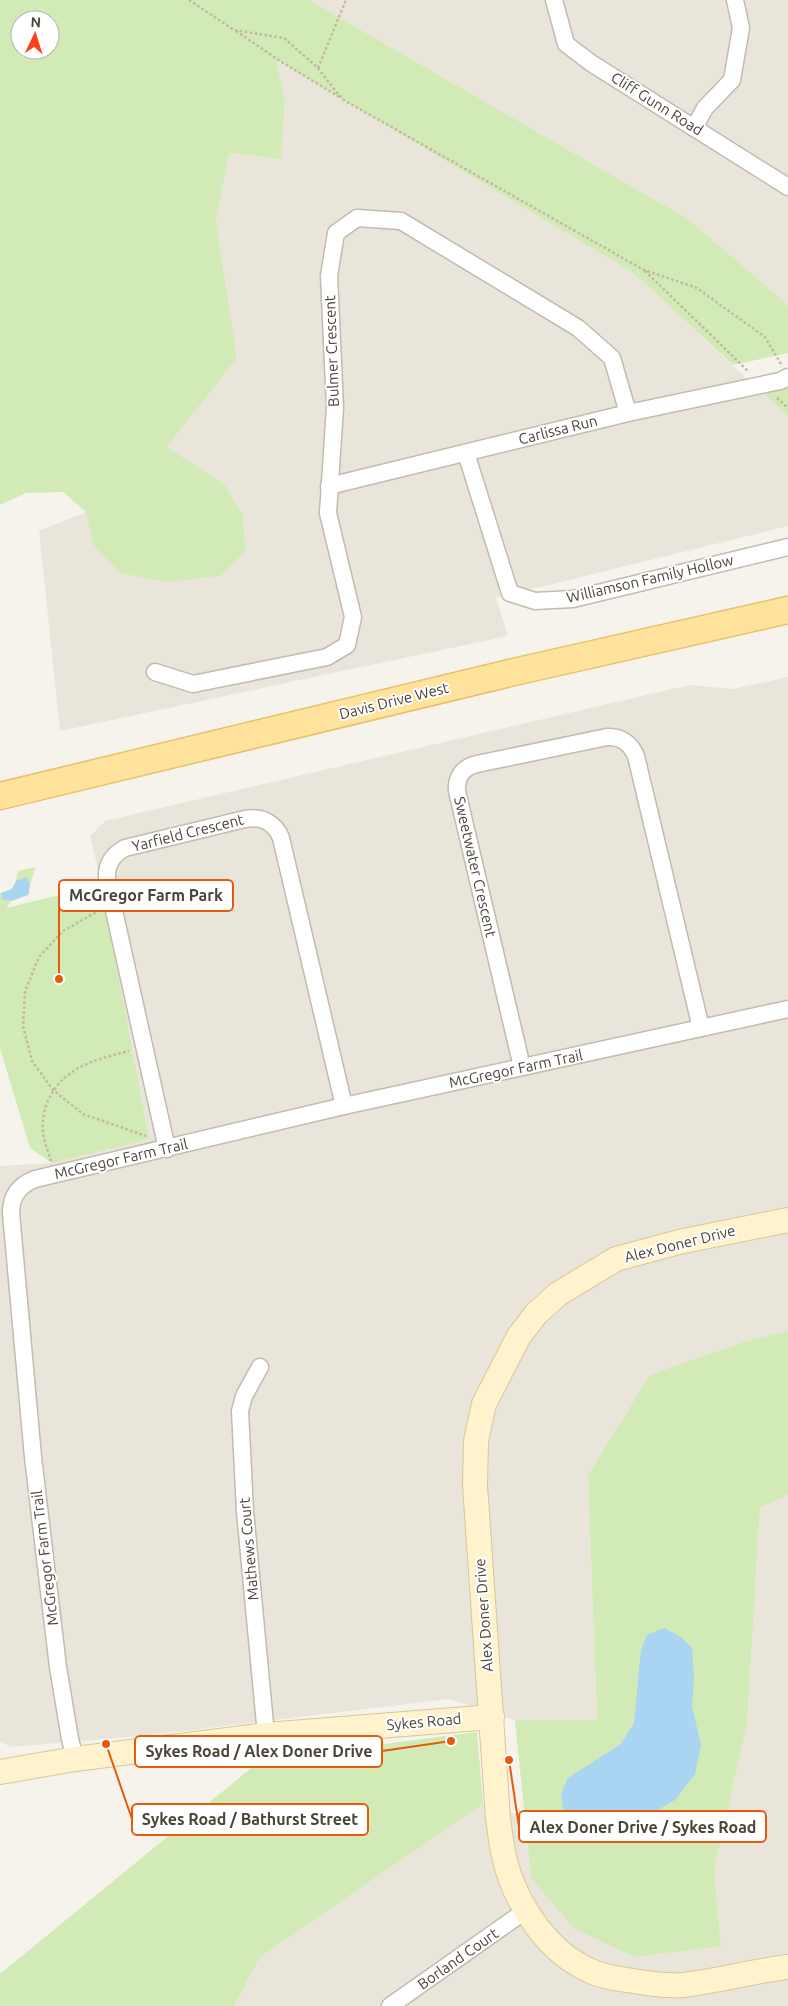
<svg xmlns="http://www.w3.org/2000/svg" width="788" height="2006" font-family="Ubuntu,sans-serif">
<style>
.residential{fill:#eae5da}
.green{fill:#d2eab5;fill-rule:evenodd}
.water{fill:#a9d4f2}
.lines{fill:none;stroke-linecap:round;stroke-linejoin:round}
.street-casing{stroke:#c2bbae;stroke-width:19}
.secondary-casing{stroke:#d6c79b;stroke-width:26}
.primary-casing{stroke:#e6c16a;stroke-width:29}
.path{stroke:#c4b79f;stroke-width:2.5;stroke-dasharray:2.5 2.5;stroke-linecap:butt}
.street{stroke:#fff;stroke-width:16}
.secondary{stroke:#fff3cd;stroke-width:24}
.primary{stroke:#ffe39c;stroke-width:26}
.labels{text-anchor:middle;stroke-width:4;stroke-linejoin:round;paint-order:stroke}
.street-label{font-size:15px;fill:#4b4439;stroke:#fff}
.leader{fill:none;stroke:#e8590c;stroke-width:2}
.callout-dot{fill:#e8590c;stroke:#fff;stroke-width:2}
.callout{fill:#fff;stroke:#e8590c;stroke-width:2}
.callout-label{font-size:16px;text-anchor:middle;font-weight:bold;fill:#4b4439}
</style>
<rect width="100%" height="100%" fill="#f6f3ec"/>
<g class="residential">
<polygon points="309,0 788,0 788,305 688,219"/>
<polygon points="276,60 632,272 788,417 788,526 496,598 508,636 60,731 39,531 86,512 93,544 226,486 167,447 237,358 216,221 229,153 281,159 285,100"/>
<polygon points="788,677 788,1331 747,1341 588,1475 597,1720 515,1720 449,1699 150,1735 10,1747 0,1741 0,1166 52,1163 131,1054 100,878 90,836 105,821 689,685 733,689"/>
<polygon points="788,1495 788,2006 234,2006 260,1957 483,1804 524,1816 531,1878 721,1946 714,1870 747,1724 760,1508"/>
</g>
<g class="green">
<path d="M0,0h309l379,219 100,86v48l-55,12 -101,-93 -356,-212 9,40 -4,59 -52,-6 -13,68 21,137 -70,89 58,38 18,31 2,35 -26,25 -52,6 -47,-9 -27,-29 -7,-32 -23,-20 -37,1 -26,12zM20,20h30v30h-30z"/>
<polygon points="788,387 788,417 763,393"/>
<polygon points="36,867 30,885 28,895 11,901 6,908 101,885 149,1139 52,1163 30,1148 0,1048 0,893 12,889 16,881 18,871"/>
<polygon points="788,1331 788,1495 760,1508 747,1724 714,1870 721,1946 634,1957 574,1928 531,1878 515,1720 597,1720 588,1475 650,1375 747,1341"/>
<polygon points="477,1732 483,1804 260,1957 234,2006 0,2006 0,1974 261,1760"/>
</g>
<g class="water">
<polygon points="27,877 30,885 28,895 11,901 2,899 1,893 12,889 16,881"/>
<polygon points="664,1628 681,1637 692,1648 694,1678 692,1707 701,1745 695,1774 675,1800 625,1828 597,1836 573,1829 564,1814 561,1794 568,1778 621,1744 634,1723 641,1650 647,1635"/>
</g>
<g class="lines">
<defs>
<g id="street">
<polyline points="554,0 566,44 591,63 788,187"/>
<polyline points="694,128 705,108 732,80 741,28 735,0"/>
<polyline points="466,453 510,593 535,601 573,599 788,547"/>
<polyline points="329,486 628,413 780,381 788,377"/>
<polyline points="155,672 193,684 327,657 347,645 353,617 328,513 335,407 329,276 336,233 357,218 401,221 578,328 612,358 628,413"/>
<path d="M522,1067l-65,-276c-1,-14 6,-24 20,-27l130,-27c14,-1 24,7 29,19l65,272"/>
<path d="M167,1149l-60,-270c-1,-14 5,-24 18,-31l120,-29c17,-3 30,4 36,19l63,268"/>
<polyline points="260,1367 244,1396 240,1411 245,1511 266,1735"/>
<path d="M75,1759l-5,-20 -12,-72 -25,-210 -22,-244c0,-17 8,-28 24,-34l309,-73 444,-97"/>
<polyline points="390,2006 525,1911"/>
</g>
<g id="secondary">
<path d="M788,1220l-109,22 -63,17 -58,35 -22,20 -17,22 -35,68 -8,37 -1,44 23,333c2,13 3,26 6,38 10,46 44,98 89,116 13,6 28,7 41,9 16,3 33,5 49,4 35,-4 70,-14 105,-18"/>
<polyline points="0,1772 75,1759 266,1735 492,1717"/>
</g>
<polyline id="primary" points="0,796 514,672 788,610"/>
</defs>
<use href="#street" class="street-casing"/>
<use href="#secondary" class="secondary-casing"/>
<use href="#primary" class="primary-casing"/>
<g class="path">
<polyline points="189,0 234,30 284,38 318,68 342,99 644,270 697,288 765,337 781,364"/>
<polyline points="236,31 280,61 341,98"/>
<polyline points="318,68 346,0"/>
<polyline points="645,271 749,372"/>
<polyline points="777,398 788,408"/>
<polyline points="100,910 63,931 39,957 25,991 23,1026 32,1061 53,1090 83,1114 146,1136"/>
<path d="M51,1161c-3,-9 -7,-20 -8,-30 -1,-10 1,-21 5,-30 15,-34 48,-42 81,-50"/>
</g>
<use href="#street" class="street"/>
<use href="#secondary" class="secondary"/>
<use href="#primary" class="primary"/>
</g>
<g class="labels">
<g class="street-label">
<text transform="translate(657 104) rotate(32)" y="5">Cliff Gunn Road</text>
<text transform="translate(332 351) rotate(-92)" y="5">Bulmer Crescent</text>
<text transform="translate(558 430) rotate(-14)" y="5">Carlissa Run</text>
<text transform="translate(650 579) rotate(-13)" y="5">Williamson Family Hollow</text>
<text transform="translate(394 701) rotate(-14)" y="5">Davis Drive West</text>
<text transform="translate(188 833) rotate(-14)" y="5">Yarfield Crescent</text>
<text transform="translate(475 867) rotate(77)" y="5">Sweetwater Crescent</text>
<text transform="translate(516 1069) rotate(-12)" y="5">McGregor Farm Trail</text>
<text transform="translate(121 1159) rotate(-13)" y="5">McGregor Farm Trail</text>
<text transform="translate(680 1244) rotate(-14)" y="5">Alex Doner Drive</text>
<text transform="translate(249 1549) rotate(-95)" y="5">Mathews Court</text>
<text transform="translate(45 1558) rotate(-97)" y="5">McGregor Farm Trail</text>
<text transform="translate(484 1615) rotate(-94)" y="5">Alex Doner Drive</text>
<text transform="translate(424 1722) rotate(-5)" y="5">Sykes Road</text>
<text transform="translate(458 1959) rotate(-35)" y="5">Borland Court</text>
</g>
</g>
<path class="leader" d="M59 979L59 895M451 1741L382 1751M106 1744L132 1819M509 1760L519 1827"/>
<g class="callout-dot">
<circle cx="59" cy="979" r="5"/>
<circle cx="451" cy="1741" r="5"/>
<circle cx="106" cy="1744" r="5"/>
<circle cx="509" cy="1760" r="5"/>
</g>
<g class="callout">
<rect x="59" y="880" width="174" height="31" rx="5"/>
<rect x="135" y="1736" width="247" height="31" rx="5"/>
<rect x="132" y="1804" width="236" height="31" rx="5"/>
<rect x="519" y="1811" width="247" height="31" rx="5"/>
</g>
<g class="callout-label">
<text x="146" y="901">McGregor Farm Park</text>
<text x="259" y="1757">Sykes Road / Alex Doner Drive</text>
<text x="250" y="1825">Sykes Road / Bathurst Street</text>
<text x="643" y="1833">Alex Doner Drive / Sykes Road</text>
</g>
<g transform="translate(35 35) rotate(4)"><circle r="24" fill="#ffffff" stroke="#b7b4b0"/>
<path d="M0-4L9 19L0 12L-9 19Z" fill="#fc3f1d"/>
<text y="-8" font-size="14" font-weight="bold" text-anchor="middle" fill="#4b4439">N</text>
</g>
</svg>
